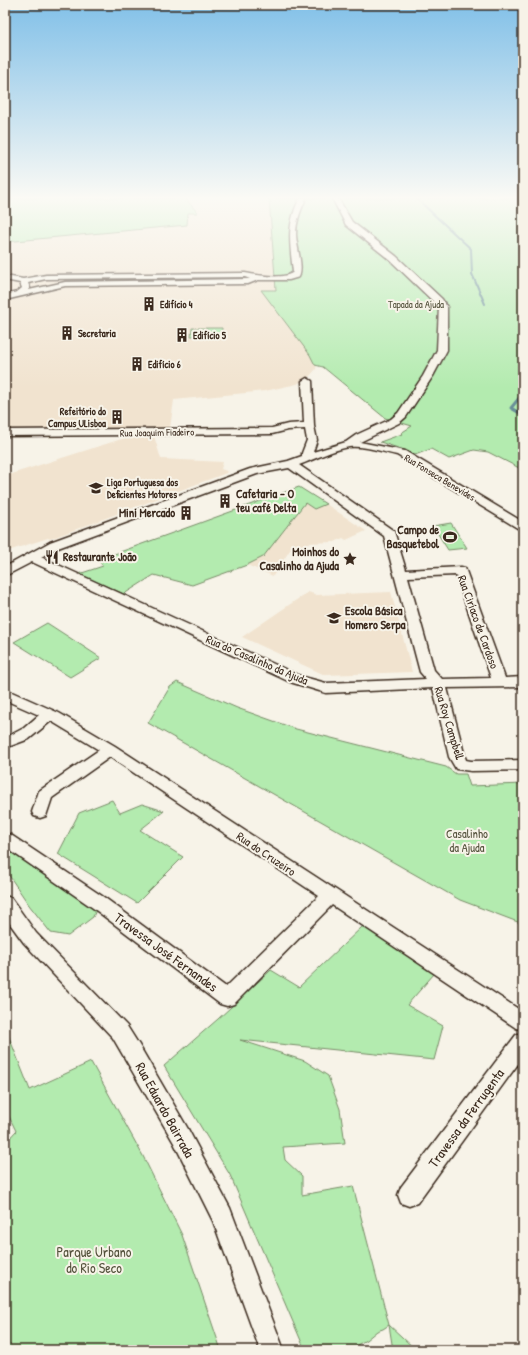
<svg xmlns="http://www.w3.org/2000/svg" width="528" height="1355" font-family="'Patrick Hand',sans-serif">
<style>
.built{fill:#f1e3cf}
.green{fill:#b3ebaf;stroke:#778a66}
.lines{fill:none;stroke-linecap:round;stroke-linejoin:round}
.stream-far1{stroke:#698f98;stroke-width:2}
.stream{stroke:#698f98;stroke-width:3}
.street-casing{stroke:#3b2a1e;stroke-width:3}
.street{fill:#f7f3e8;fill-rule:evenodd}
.labels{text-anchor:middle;stroke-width:4;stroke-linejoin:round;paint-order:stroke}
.far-poi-label{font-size:10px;font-weight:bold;fill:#3b2a1e;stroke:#f7f3e8;text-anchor:start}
.far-park-label{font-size:10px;fill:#53513b;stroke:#f7f3e8}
.far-street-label{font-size:10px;fill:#3b2a1e;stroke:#f7f3e8}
.poi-label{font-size:12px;font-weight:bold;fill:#3b2a1e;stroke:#f7f3e8;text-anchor:start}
.street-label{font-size:12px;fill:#3b2a1e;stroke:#f7f3e8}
.park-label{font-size:12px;fill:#53513b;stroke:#f7f3e8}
.near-street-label{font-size:14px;fill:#3b2a1e;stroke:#f7f3e8}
.near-park-label{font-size:14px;fill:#53513b;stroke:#f7f3e8}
</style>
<rect width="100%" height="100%" fill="#f7f3e8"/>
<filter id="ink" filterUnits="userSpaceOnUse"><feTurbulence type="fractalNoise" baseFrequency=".025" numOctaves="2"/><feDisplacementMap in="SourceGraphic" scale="8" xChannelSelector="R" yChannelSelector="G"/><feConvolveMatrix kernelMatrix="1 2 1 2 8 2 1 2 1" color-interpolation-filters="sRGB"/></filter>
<g filter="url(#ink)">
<g class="built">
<polygon points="178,198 270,198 317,363 316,369 309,377 297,384 265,391 174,400 169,435 5,437 5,241"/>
<polygon points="154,436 161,459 223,462 221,469 229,472 50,539 48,538 8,551 10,546 5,545 5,476 128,437"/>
<polygon points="305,503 314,509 326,504 366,531 346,540 343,538 335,542 307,543 290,550 273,576 247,565 263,557"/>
<polygon points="308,592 317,595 391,592 412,672 325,675 242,637"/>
</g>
<g class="green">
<polygon points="5,198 185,198 198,213 188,213 187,225 5,242"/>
<polygon points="269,198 523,198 523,470 488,452 474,450 449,459 431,449 415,455 407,451 380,442 402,434 401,433 412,426 385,418 323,367 315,365 310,355 261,290 276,290"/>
<polygon points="192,328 222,328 222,336 191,336"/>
<polygon points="299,487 326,504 314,509 305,503 263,557 247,565 192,585 154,575 124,594 79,574 103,566 98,560"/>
<polygon points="451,523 467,548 448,550 433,526"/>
<polygon points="47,623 101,658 70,677 14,642"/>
<polygon points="177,682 237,708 296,729 446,767 456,774 466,774 470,786 523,784 523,924 460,900 148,723 170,687"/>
<polygon points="112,800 120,813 142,804 164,811 140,830 183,857 137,903 58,854 79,813"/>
<polygon points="5,839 99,903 93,917 68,936 51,933 29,905 6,871 5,868"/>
<polygon points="363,926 434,974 407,1005 443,1026 434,1060 240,1040 305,1061 328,1076 340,1109 345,1143 283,1147 285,1160 302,1176 302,1195 353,1186 389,1325 416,1350 393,1350 389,1325 383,1329 377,1331 366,1340 357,1345 355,1350 305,1350 230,1175 164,1066 218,1019 271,970 299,987"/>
<polygon points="5,1027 30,1090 91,1062 143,1156 182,1235 221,1350 5,1350 5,1143 16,1131 5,1108"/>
</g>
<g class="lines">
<polyline class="stream-far1" points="416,198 471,249 472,274 485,304"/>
<polyline class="stream" points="520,397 511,408 523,415"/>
<defs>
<g id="street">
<path d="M300,198h6c-5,12 -10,23 -10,36 0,11 8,33 3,43l-10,3h-31l-10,4 -183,2 -60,14v-5l12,-3 5,-4 -2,-5 -15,-3v-4l18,3 23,-4 199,-2c10,2 41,7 48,-1 -3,-29 -7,-47 7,-74zM245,277l5,2 -185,3 -36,8 1,-2 -2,-5 18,-4z"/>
<path d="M332,198h6l14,24 44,34 46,43 5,8v43l-14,26 -27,41 -7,6 -39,19 45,9 118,71v9l-4,-2 -122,-74c-14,-3 -33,-10 -48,-8 -17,3 -34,12 -50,18l95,66 12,39 55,-3 4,1 40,110 18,-1v10l-76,1 18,69 1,3 5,1 52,-1v10l-52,1 -15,-2 -7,-12 -16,-69 -107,5 -36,-11 -258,-120 -27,14v-9l45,-25 200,-73 38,-8 14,-5v-3l5,-13 -2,-11 -17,1 -16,4 -267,2v-6l267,-2 16,-4 16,-1 -2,-42 5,-3 5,3 2,45 3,14 -4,12 33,-10 10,-7 35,-16 7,-6 25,-37 14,-26 2,-43 -49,-47 -44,-35zM289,468l95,68 36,136 6,7 -100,4 -26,-7 -259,-119 17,-9 199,-74zM456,575l35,103 -49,1 -8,-9 -26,-93z"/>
<polygon points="5,689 59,713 115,746 523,1012 523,1030 516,1028 332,905 234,1004 227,1006 220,1004 93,908 5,847 5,833 11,835 105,898 226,987 319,896 110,757 52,798 46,816 40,818 34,816 32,812 39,791 99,750 51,721 29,739 5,748 5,738 24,728 39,715 5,700"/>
<polygon points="5,896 11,898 36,933 127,1026 139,1045 188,1129 230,1208 284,1350 260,1350 213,1221 174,1143 113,1038 24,943 5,917"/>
<polygon points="523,1032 523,1057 417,1203 409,1206 401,1203 398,1195 401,1187 516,1035"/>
</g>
</defs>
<use href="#street" class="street-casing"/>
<use href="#street" class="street"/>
</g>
</g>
<linearGradient id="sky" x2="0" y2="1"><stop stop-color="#81c0e8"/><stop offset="0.51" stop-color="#fbfaf5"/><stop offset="1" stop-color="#fbfaf5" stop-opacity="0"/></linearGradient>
<rect width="528" height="388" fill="url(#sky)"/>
<defs>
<symbol id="building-bare" viewBox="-9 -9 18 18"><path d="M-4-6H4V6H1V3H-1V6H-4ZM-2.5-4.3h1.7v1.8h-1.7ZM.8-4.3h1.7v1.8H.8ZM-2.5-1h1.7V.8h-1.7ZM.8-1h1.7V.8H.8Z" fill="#3b2a1e" stroke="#f7f3e8" stroke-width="2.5" paint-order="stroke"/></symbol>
<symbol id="school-bare" viewBox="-9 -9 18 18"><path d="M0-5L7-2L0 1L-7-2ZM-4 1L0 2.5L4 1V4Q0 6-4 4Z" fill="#3b2a1e" stroke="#f7f3e8" stroke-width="2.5" paint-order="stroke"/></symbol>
<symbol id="stadium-bare" viewBox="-9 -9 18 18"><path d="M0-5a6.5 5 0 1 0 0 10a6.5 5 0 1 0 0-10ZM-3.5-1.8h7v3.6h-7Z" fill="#3b2a1e" stroke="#f7f3e8" stroke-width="2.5" paint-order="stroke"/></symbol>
<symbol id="restaurant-bare" viewBox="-9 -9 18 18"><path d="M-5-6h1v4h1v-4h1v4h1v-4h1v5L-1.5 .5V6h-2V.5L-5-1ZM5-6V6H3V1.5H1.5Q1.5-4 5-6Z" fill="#3b2a1e" stroke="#f7f3e8" stroke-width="2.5" paint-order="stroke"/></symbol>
<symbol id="sight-bare" viewBox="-9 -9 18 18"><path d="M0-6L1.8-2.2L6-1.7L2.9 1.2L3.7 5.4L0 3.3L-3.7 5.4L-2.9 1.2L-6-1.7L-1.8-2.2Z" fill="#3b2a1e" stroke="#f7f3e8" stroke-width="2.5" paint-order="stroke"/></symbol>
</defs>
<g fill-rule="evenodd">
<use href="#building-bare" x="139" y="294" width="20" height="20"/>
<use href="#building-bare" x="57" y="323" width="20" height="20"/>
<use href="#building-bare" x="172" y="325" width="20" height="20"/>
<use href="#building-bare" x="127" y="354" width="20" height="20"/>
<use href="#building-bare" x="107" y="407" width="20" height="20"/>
<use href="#school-bare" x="86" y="478" width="20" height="20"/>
<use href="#building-bare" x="215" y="491" width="20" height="20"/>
<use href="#building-bare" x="176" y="503" width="20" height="20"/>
<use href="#stadium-bare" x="440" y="527" width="20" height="20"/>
<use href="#restaurant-bare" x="42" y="547" width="20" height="20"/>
<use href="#sight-bare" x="340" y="549" width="20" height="20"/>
<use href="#school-bare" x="324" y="608" width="20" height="20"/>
</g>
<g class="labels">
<g class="far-poi-label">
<text x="160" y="308">Edifício 4</text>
<text x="78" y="337">Secretaria</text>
<text x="193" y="339">Edifício 5</text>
<text x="148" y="368">Edifício 6</text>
<text x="106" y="415" text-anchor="end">Refeitório do<tspan x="106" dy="12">Campus ULisboa</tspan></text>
<text x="107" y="486">Liga Portuguesa dos<tspan x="107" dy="12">Deficientes Motores</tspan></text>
</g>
<g class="far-park-label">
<text x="416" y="308">Tapada da Ajuda</text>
</g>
<g class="far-street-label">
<text transform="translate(157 432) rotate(-1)" y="4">Rua Joaquim Fiadeiro</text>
<text transform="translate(440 477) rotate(31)" y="4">Rua Fonseca Benevides</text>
</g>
<g class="poi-label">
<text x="236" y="498">Cafetaria - O<tspan x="236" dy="14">teu café Delta</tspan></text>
<text x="175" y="517" text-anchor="end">Mini Mercado</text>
<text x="439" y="534" text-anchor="end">Campo de<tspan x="439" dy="14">Basquetebol</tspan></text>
<text x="339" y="556" text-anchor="end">Moinhos do<tspan x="339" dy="14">Casalinho da Ajuda</tspan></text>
<text x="63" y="561">Restaurante João</text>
<text x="345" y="615">Escola Básica<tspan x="345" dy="14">Homero Serpa</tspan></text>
</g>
<g class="street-label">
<text transform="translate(478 622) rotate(70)" y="4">Rua Ciríaco de Cardoso</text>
<text transform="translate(257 660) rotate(23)" y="4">Rua do Casalinho da Ajuda</text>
<text transform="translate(449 723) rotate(73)" y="4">Rua Roy Campbell</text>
<text transform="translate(266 854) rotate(34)" y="4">Rua do Cruzeiro</text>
</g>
<g class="park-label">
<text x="467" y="838">Casalinho<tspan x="467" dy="14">da Ajuda</tspan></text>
</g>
<g class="near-street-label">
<text transform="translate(166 952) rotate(36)" y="5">Travessa José Fernandes</text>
<text transform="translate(165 1110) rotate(61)" y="5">Rua Eduardo Bairrada</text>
<text transform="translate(466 1118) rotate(-54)" y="5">Travessa da Ferrugenta</text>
</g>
<g class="near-park-label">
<text x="94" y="1257">Parque Urbano<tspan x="94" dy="16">do Rio Seco</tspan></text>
</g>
</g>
<rect width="528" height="1355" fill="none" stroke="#f7f3e8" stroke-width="20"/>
<rect x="10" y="10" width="508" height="1335" fill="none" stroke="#3b2a1e" stroke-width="1.5" filter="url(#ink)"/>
</svg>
